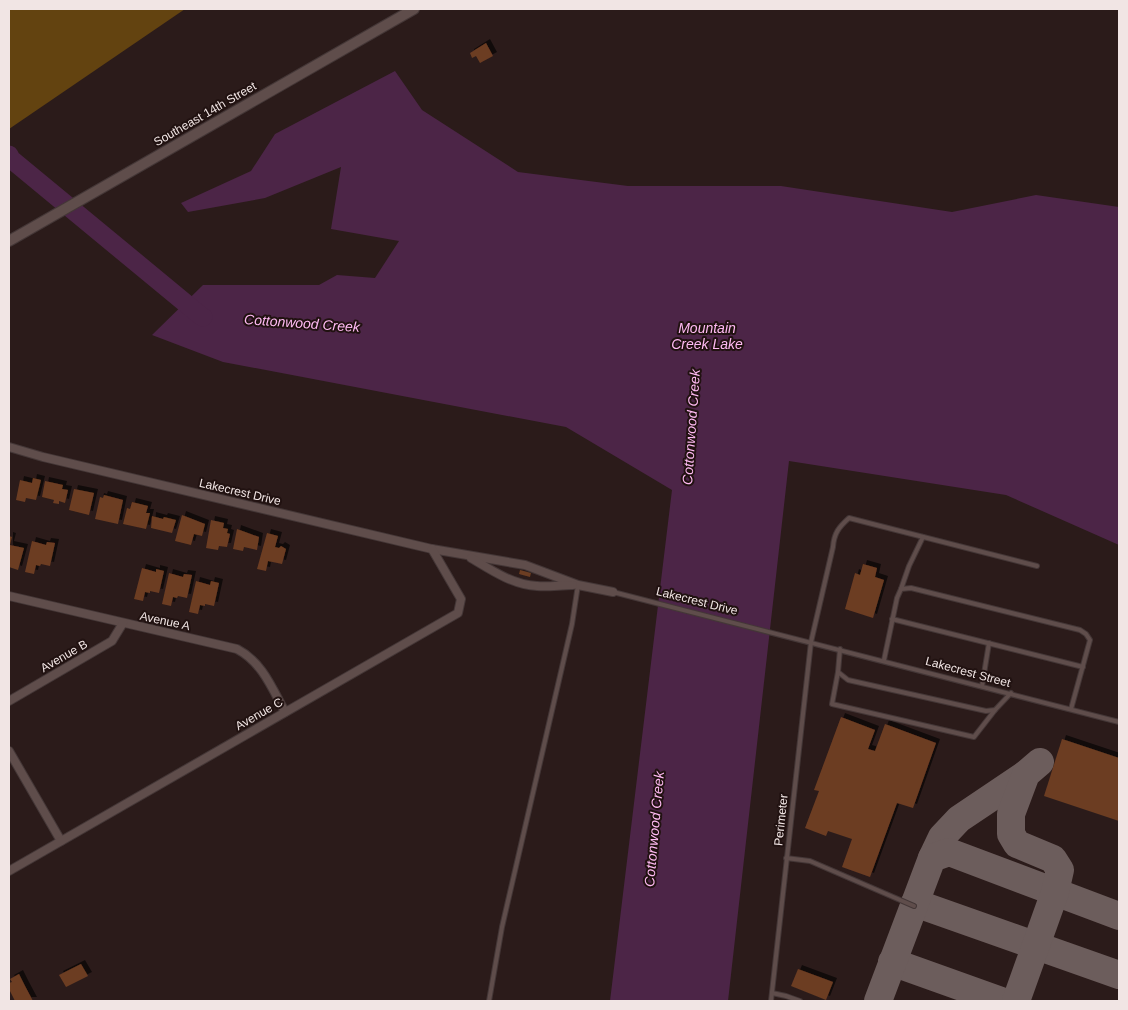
<svg xmlns="http://www.w3.org/2000/svg" width="1128" height="1010" font-family="Arial,sans-serif">
<style>
.forest{fill:#634310}
.water{fill:#4c2547}
.lines{fill:none;stroke-linecap:round;stroke-linejoin:round}
.river{stroke:#4c2547;stroke-width:19}
.taxiway{stroke:#6c5d5c;stroke-width:28}
.building{fill:#6c3c22;filter:url(#shadow)}
.service-casing{stroke:#443737;stroke-width:6}
.minor-casing{stroke:#443737;stroke-width:10}
.tertiary-casing{stroke:#443737;stroke-width:12}
.service{stroke:#5f4d4b;stroke-width:4}
.minor{stroke:#5f4d4b;stroke-width:8}
.tertiary{stroke:#5f4d4b;stroke-width:10}
.labels{text-anchor:middle;stroke-width:4;stroke-linejoin:round;paint-order:stroke}
.street-label{font-size:12px;fill:#f1e5e4;stroke:#211211}
.water-label{font-size:14px;font-style:italic;fill:#ffbaf3;stroke:#211211}
</style>
<defs>
<filter id="shadow"><feDropShadow dx="4" dy="-4" stdDeviation="0" flood-color="#0009"/></filter>
</defs>
<rect width="100%" height="100%" fill="#2b1b1a"/>
<polygon class="forest" points="9,9 185,9 9,129"/>
<polygon class="water" points="395,71 422,110 518,172 628,186 781,186 952,212 1036,195 1119,207 1119,545 1006,495 789,461 728,1001 610,1001 672,490 566,427 223,362 152,335 203,285 319,285 337,275 375,278 399,241 331,229 341,167 265,198 188,212 181,203 251,171 275,134"/>
<g class="lines">
<polyline class="river" points="9,155 11,159 201,316 203,317"/>
<g class="taxiway">
<polyline points="932,858 942,837 959,819 1026,774"/>
<polyline points="915,903 1119,975"/>
<polyline points="892,962 1001,1001"/>
<polyline points="878,1001 932,858 949,852 1119,916"/>
<polyline points="1016,1001 1055,892 1060,870 1053,859 1017,844 1011,834 1011,814 1026,774 1040,762"/>
</g>
</g>
<g class="building">
<polygon points="486,43 493,56 480,63 476,56 472,58 470,53"/>
<polygon points="33,478 41,480 36,500 26,498 25,502 16,500 20,480 32,483"/>
<polygon points="45,481 63,485 62,489 68,490 65,503 59,501 59,504 53,503 54,500 42,497"/>
<polygon points="74,489 94,493 89,515 69,510"/>
<polygon points="104,495 123,500 118,524 95,519 100,497 103,498"/>
<polygon points="132,502 148,506 146,513 150,513 146,529 123,524 127,508 130,509"/>
<polygon points="182,515 205,524 202,536 194,534 191,545 175,541"/>
<polygon points="152,516 163,519 164,517 176,520 172,533 151,528"/>
<polygon points="211,520 224,523 223,528 228,529 227,533 230,534 227,547 219,546 218,550 206,548"/>
<polygon points="237,529 259,537 257,550 244,547 243,551 233,549"/>
<polygon points="267,533 278,536 275,547 279,548 281,546 286,549 282,564 268,561 266,571 257,569"/>
<polygon points="9,536 12,537 10,545 24,548 18,570 9,567"/>
<polygon points="32,541 46,545 47,542 55,543 50,566 41,564 40,566 36,565 34,574 25,572"/>
<polygon points="863,564 877,568 875,577 884,580 873,618 845,609 855,573 860,575"/>
<polygon points="142,568 156,572 156,569 164,571 159,593 150,591 150,593 145,592 143,601 134,599"/>
<polygon points="520,570 531,573 530,577 519,574"/>
<polygon points="169,573 183,577 184,574 192,575 187,598 178,596 177,598 173,597 171,606 162,604"/>
<polygon points="196,581 210,585 211,581 219,583 214,606 205,604 205,606 200,605 198,614 189,612"/>
<polygon points="841,717 875,730 868,749 875,751 885,724 936,743 913,808 897,803 870,877 842,867 852,839 828,831 826,836 805,828 819,791 814,790"/>
<polygon points="1062,739 1119,758 1119,821 1044,796"/>
<polygon points="81,964 88,976 66,987 59,975"/>
<polygon points="798,969 833,982 826,1000 791,986"/>
<polygon points="19,974 25,986 33,1001 15,1001 9,989 9,983 12,982 10,979"/>
</g>
<g class="lines">
<defs>
<g id="service">
<polyline points="901,589 909,566 923,537"/>
<polyline points="613,592 1119,722"/>
<polyline points="892,619 1083,667"/>
<polyline points="840,649 838,672 848,680 986,711 995,710 1011,693"/>
<polyline points="884,660 897,598 901,589 911,588 1080,630 1086,634 1090,640 1071,709"/>
<polyline points="838,672 832,704 974,737 995,710"/>
<polyline points="982,686 989,643"/>
<polyline points="786,858 810,861 914,906"/>
<polyline points="772,993 786,996 800,1001"/>
<polyline points="489,1001 502,927 572,624 578,585"/>
<path d="M771,1001l40,-359 22,-95c1,-14 6,-20 16,-29l188,48"/>
</g>
<g id="minor">
<polyline points="9,447 43,457 432,549 525,565 578,585 613,592"/>
<path d="M471,558c20,12 42,27 66,28 12,1 24,-1 36,-1"/>
<path d="M9,596l228,53c25,13 35,39 48,63"/>
<polyline points="9,701 112,641 123,623"/>
<polyline points="9,751 61,841"/>
<polyline points="9,871 458,613 461,599 432,549"/>
</g>
<polyline id="tertiary" points="9,241 414,9"/>
</defs>
<use href="#service" class="service-casing"/>
<use href="#minor" class="minor-casing"/>
<use href="#tertiary" class="tertiary-casing"/>
<use href="#service" class="service"/>
<use href="#minor" class="minor"/>
<use href="#tertiary" class="tertiary"/>
</g>
<g class="labels">
<g class="street-label">
<text transform="translate(205 114) rotate(-30)" y="4">Southeast 14th Street</text>
<text transform="translate(240 492) rotate(13)" y="4">Lakecrest Drive</text>
<text transform="translate(697 601) rotate(14)" y="4">Lakecrest Drive</text>
<text transform="translate(165 621) rotate(12)" y="4">Avenue A</text>
<text transform="translate(64 656) rotate(-30)" y="4">Avenue B</text>
<text transform="translate(968 672) rotate(15)" y="4">Lakecrest Street</text>
<text transform="translate(259 714) rotate(-30)" y="4">Avenue C</text>
<text transform="translate(781 820) rotate(-84)" y="4">Perimeter</text>
</g>
<g class="water-label">
<text transform="translate(302 323) rotate(4)" y="5">Cottonwood Creek</text>
<text x="707" y="333">Mountain<tspan x="707" dy="16">Creek Lake</tspan></text>
<text transform="translate(691 427) rotate(-86)" y="5">Cottonwood Creek</text>
<text transform="translate(654 829) rotate(-85)" y="5">Cottonwood Creek</text>
</g>
</g>
<rect width="1128" height="1010" fill="none" stroke="#f1e5e4" stroke-width="20"/>
</svg>
